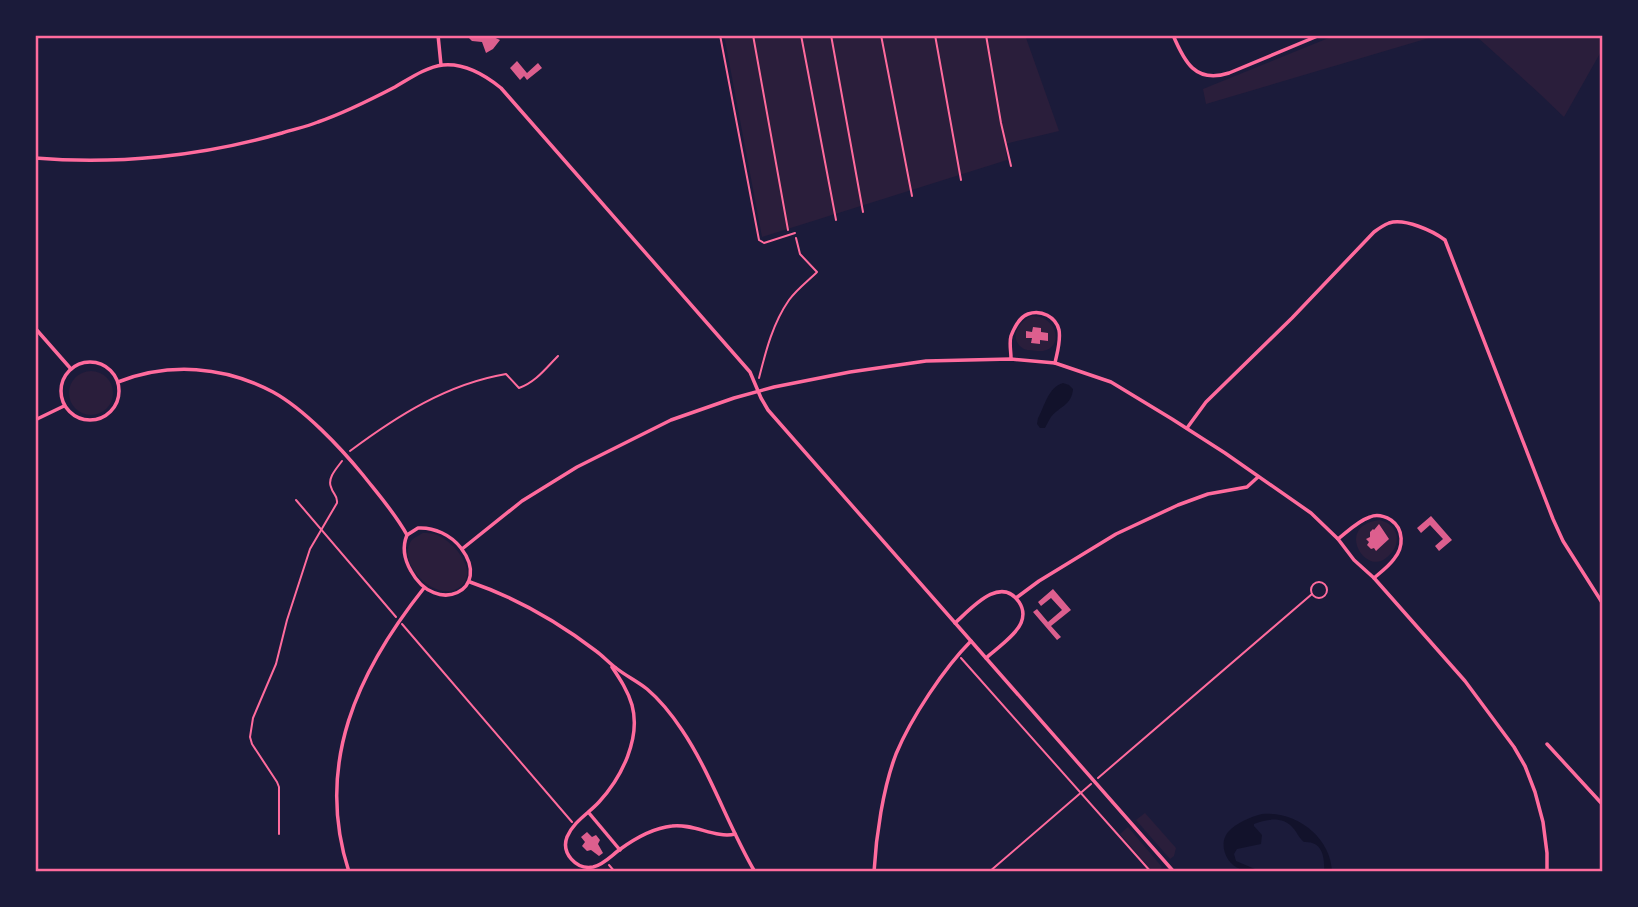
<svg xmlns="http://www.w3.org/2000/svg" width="1638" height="907" font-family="Manrope,sans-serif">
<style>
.green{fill:#2a1e3b}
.water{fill:#12122b}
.building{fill:#dd5f8e}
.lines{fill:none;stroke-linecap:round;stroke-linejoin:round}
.path{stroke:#ff6b9d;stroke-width:2}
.service{stroke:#ff6b9d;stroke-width:2}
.minor{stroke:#ff6b9d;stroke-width:3.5}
.neatline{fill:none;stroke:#ff6b9d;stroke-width:2.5}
</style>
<rect width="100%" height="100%" fill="#1b1b3a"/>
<g class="green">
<polygon points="724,35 1025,35 1059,131 1005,144 1007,160 762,237"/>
<polygon points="1336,35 1439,35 1206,104 1203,89"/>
<polygon points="1475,35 1603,35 1603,48 1564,117 1540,94"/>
<path d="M1032,316c28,0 33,37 5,35 -5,-1 -12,0 -16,-4 -13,-11 0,-27 11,-31z"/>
<circle cx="91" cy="393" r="22"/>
<path d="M1380,520c11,3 20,12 16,25 -2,5 -5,9 -10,13 -21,18 -52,-33 -6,-38z"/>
<path d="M423,533c2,0 9,0 11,1 16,4 44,34 29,50 -21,24 -66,-17 -53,-41 2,-5 8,-7 13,-10z"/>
<polygon points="1145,813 1176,848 1174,856 1170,859 1136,820"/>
<polygon points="1128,827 1162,867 1158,871 1151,870 1120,834"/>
</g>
<g class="water">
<path d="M1063,383l6,2 4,4c-1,16 -13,17 -22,28 -2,3 -4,7 -6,11h-5l-3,-4 1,-6c7,-12 10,-31 25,-35z"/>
<path d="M1262,814c34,-3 69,23 70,58h-8c1,-16 -2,-31 -20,-30 -6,-5 -7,-10 -11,-14 -10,-12 -27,-9 -39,-4v2l8,9 -1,9 -24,5 -3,5 2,7 26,11c-7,0 -16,0 -22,-3 -14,-5 -22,-25 -12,-37 8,-9 22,-15 34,-18z"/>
</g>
<g class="building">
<polygon points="466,35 489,35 500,40 493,49 486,53 482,42 472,41"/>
<polygon points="517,61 527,73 538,63 542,68 527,80 524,76 520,80 510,68"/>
<polygon points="1033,327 1041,328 1041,332 1048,333 1048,341 1040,340 1040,344 1031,343 1032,338 1026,338 1026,331 1032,332"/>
<polygon points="1431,516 1452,540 1439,551 1435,546 1443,539 1430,525 1421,533 1417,528"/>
<polygon points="1379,524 1389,539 1376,551 1374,548 1371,549 1367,545 1369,542 1366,539 1370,537 1370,532 1373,529 1374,530"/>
<polygon points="1053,589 1071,610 1051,626 1061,637 1057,640 1033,612 1037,609 1048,622 1062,610 1051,598 1041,606 1038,602"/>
<polygon points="587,832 592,837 596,835 600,840 598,844 603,853 599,856 591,850 587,851 582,846 585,842 581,837"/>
</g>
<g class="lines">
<g class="path">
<polyline points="753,35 788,230"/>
<polyline points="801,35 836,220"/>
<polyline points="831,35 863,212"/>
<polyline points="881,35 912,196"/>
<polyline points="935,35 961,180"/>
<polyline points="986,35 1001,123 1011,166"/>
<path d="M759,378c7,-28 14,-55 30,-78 8,-11 19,-19 28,-28l-17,-18 -4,-16"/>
<path d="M350,451c47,-35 97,-67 156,-77l13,14c17,-6 27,-20 39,-32"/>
<polyline points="296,500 396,617"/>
<circle cx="1319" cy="590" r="8"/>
<polyline points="402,624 572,822"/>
<polyline points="961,658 1151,872"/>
<polyline points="1098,778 1312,594"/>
<path d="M279,834v-47l-2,-5 -25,-38 -2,-7 3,-19 23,-54 11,-44 23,-71 27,-46c1,-8 -4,-8 -6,-16 -4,-9 6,-19 11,-26"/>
<polyline points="609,865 615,872"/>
<polyline points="989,872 1091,784"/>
</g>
<polyline class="service" points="720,35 759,240 764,243 795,233"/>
<g class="minor">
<polyline points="438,35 441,65"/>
<path d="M1173,35c11,26 22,49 56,38l91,-38"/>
<path d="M35,158c82,7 168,-2 247,-25 12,-4 24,-6 36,-11 26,-9 52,-22 77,-35 14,-8 31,-20 48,-22 21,-2 42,10 58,23l249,284 11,26 7,12 406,462"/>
<polyline points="35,328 71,369"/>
<path d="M1011,358c0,-7 -2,-15 0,-22 3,-8 9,-19 17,-22 13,-5 28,3 31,16 2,11 -2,23 -4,33"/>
<circle cx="90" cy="391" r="29"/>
<path d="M118,382c51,-20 106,-16 155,10 31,17 67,55 90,83 15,19 32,38 44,60"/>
<polyline points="35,420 64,406"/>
<path d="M1187,428l19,-26 86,-84 82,-86c4,-3 10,-7 15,-9 16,-5 44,8 56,17l108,279 10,22 40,63"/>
<path d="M418,528c16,-1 33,7 43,20 32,42 -25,69 -50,23 -7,-12 -9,-24 -4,-36z"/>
<path d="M1338,539c10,-8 20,-18 32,-22 7,-3 14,-1 21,3 13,9 13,27 3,39 -5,7 -13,13 -20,19"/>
<polyline points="462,549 522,501 577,467 671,420 734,398 774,387 850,372 926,361 1011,359 1055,363 1111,382 1172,419 1225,453 1311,513 1338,539 1354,560 1374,578 1465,681 1514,747 1525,766 1535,792 1543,822 1547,853 1547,872"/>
<path d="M470,582c44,15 88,40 126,69 7,5 13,12 20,17 10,8 21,13 31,21 13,11 25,26 35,41 29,43 46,96 73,142"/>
<polyline points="1016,598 1039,581 1116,534 1178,505 1208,494 1247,487 1258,477"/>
<path d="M955,623c15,-13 45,-49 64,-21 4,6 5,14 2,21 -5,12 -25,26 -35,35"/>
<path d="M612,667c8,12 16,24 20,38 9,33 -10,72 -33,97 -10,11 -26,20 -32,35 -6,16 9,33 26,30 10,-2 18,-11 26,-17 15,-11 34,-22 53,-24 21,-3 44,13 63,8"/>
<polyline points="1547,744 1603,805"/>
<polyline points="589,813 620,850"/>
<path d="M349,872c-35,-108 9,-201 75,-284"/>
<path d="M874,872c2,-36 9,-84 22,-118 15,-36 48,-86 75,-113"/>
</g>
</g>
<rect width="1638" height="907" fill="none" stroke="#1b1b3a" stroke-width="74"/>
<rect x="37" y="37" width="1564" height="833" class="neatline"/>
</svg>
